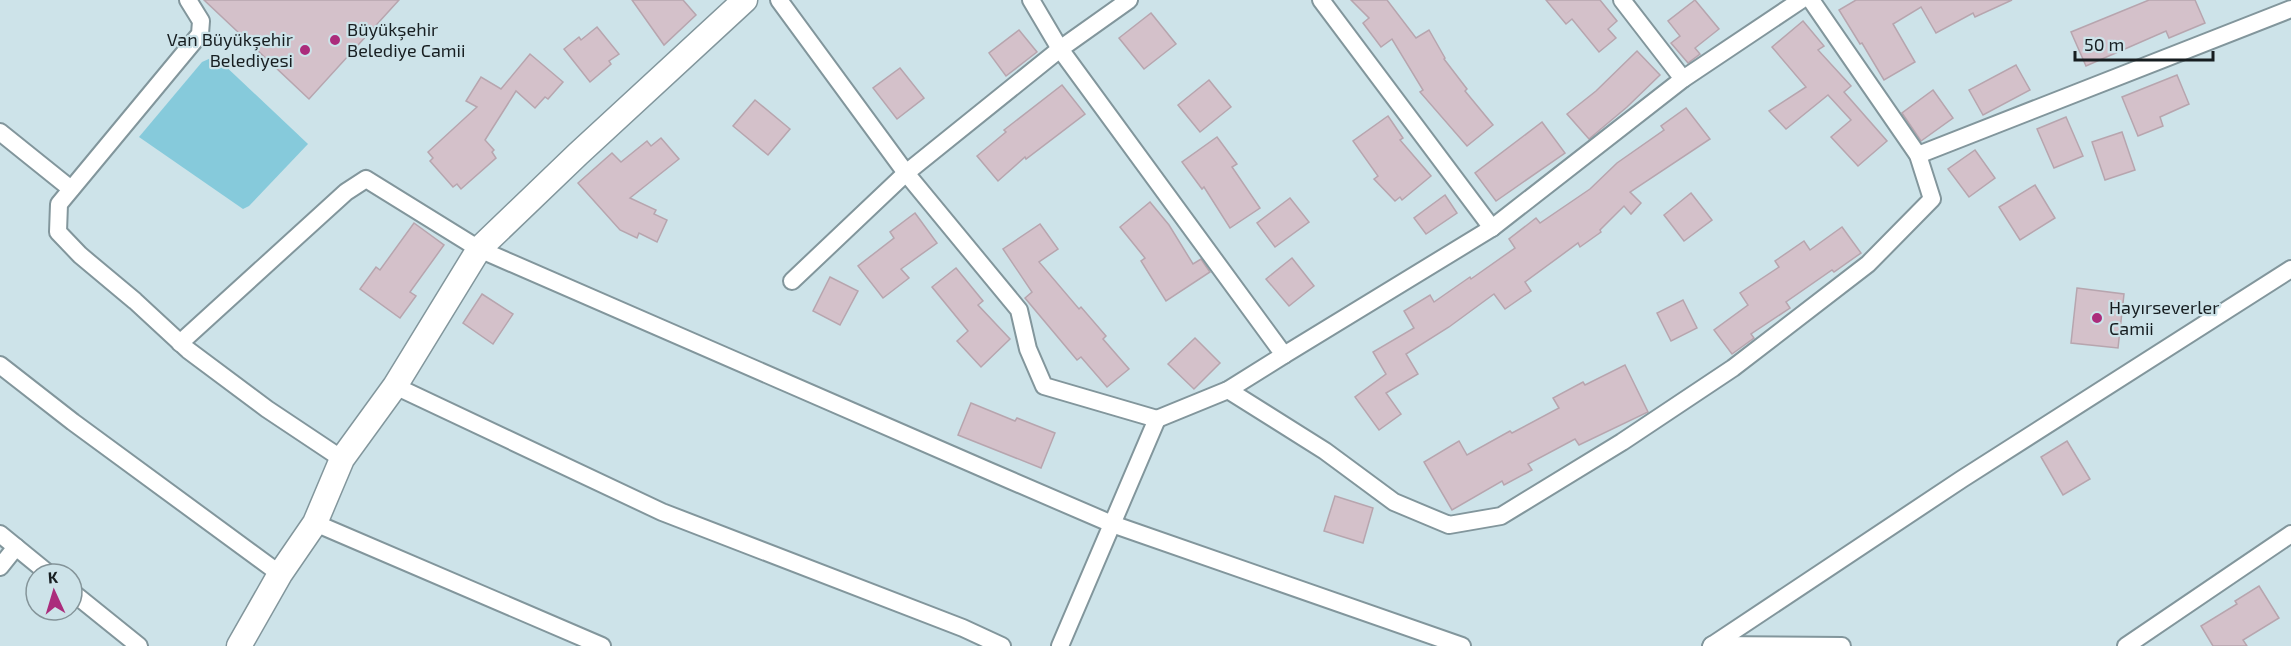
<svg xmlns="http://www.w3.org/2000/svg" width="2291" height="646" font-family="'Exo 2',sans-serif">
<style>
.green{fill:#86cadb}
.building{fill:#d4c1ca;stroke:#b7a5ae;stroke-width:1.5}
.lines{fill:none;stroke-linecap:round;stroke-linejoin:round}
.street-casing{stroke:#82969c;stroke-width:20}
.secondary-casing{stroke:#82969c;stroke-width:27}
.street{stroke:#fff;stroke-width:16}
.secondary{stroke:#fff;stroke-width:24}
.poi-dot{fill:#ab2c7c;stroke:#cde3e9;stroke-width:2}
.labels{text-anchor:middle;stroke-width:4.5;stroke-linejoin:round;paint-order:stroke}
.poi-label{font-size:18px;fill:#171e21;stroke:#cde3e9;text-anchor:start}
</style>
<rect width="100%" height="100%" fill="#cde3e9"/>
<polygon class="green" points="211,58 220,61 308,144 249,206 243,209 139,137 202,62"/>
<g class="building">
<polygon points="204,0 399,0 309,99"/>
<polygon points="632,0 683,0 696,15 664,45"/>
<polygon points="1351,0 1387,0 1416,38 1429,30 1445,58 1444,59 1467,89 1465,91 1493,125 1467,146 1420,92 1423,90 1392,39 1381,47 1363,23 1369,18"/>
<polygon points="1546,0 1600,0 1617,21 1608,29 1616,38 1599,52 1572,19 1566,24"/>
<polygon points="1695,0 1719,29 1695,48 1700,54 1688,63 1671,43 1680,36 1668,21"/>
<polygon points="1856,0 2012,0 1975,17 1973,13 1936,33 1921,7 1893,24 1915,62 1884,80 1862,43 1860,44 1839,10"/>
<polygon points="2149,0 2195,0 2205,23 2169,38 2166,31 2086,66 2071,32"/>
<polygon points="1151,13 1176,44 1144,69 1119,38"/>
<polygon points="1803,21 1824,46 1818,50 1851,86 1844,92 1887,141 1858,166 1831,137 1851,120 1828,95 1786,129 1769,111 1806,87 1772,47"/>
<polygon points="597,27 619,54 609,61 611,64 590,82 564,49 579,37 581,40"/>
<polygon points="1019,30 1037,52 1006,76 989,53"/>
<polygon points="1637,51 1660,75 1627,107 1589,139 1567,114 1596,91"/>
<polygon points="530,54 563,82 548,99 545,97 535,108 516,91 485,140 494,150 492,152 496,158 461,189 457,184 453,187 430,161 433,158 428,152 477,107 466,101 481,77 501,89"/>
<polygon points="2016,65 2030,90 1983,115 1969,90"/>
<polygon points="900,68 924,98 897,119 873,88"/>
<polygon points="2177,75 2189,104 2160,117 2163,126 2138,136 2122,97"/>
<polygon points="1209,80 1231,107 1200,132 1178,105"/>
<polygon points="1062,85 1085,114 1026,159 1025,157 998,181 977,156 1006,132 1004,130"/>
<polygon points="1933,90 1953,118 1921,141 1902,113"/>
<polygon points="755,100 790,129 768,155 733,126"/>
<polygon points="1686,108 1710,139 1630,192 1641,203 1631,214 1624,206 1600,230 1601,232 1580,247 1578,243 1525,282 1531,291 1505,309 1494,294 1449,327 1406,354 1418,374 1386,393 1401,414 1379,430 1355,397 1386,374 1373,352 1414,328 1404,311 1430,295 1434,302 1470,277 1471,279 1515,248 1509,239 1536,218 1540,223 1590,189 1617,163 1664,130 1661,126"/>
<polygon points="1388,116 1403,138 1400,140 1431,176 1402,200 1400,197 1395,201 1374,179 1378,176 1353,141"/>
<polygon points="2066,117 2083,156 2054,168 2037,129"/>
<polygon points="1542,122 1565,153 1496,201 1475,173"/>
<polygon points="2122,132 2135,170 2105,180 2092,142"/>
<polygon points="1217,137 1237,164 1232,167 1260,208 1230,228 1204,187 1202,189 1182,162"/>
<polygon points="661,138 679,159 630,198 656,210 654,214 667,220 657,242 639,233 637,238 620,230 578,183 612,153 621,162 647,141 651,146"/>
<polygon points="1975,150 1995,178 1969,197 1948,169"/>
<polygon points="2035,185 2055,218 2020,240 1999,207"/>
<polygon points="1691,193 1712,220 1684,241 1664,215"/>
<polygon points="1445,195 1457,213 1426,234 1414,218"/>
<polygon points="1290,198 1309,222 1275,247 1257,223"/>
<polygon points="1150,202 1169,225 1193,264 1201,259 1210,272 1166,301 1141,261 1145,258 1120,227"/>
<polygon points="915,213 937,243 901,269 909,278 883,298 858,266 894,238 890,232"/>
<polygon points="414,223 444,245 410,292 416,296 400,318 360,289 376,267 380,270"/>
<polygon points="1040,224 1058,249 1039,262 1079,309 1081,307 1106,336 1103,339 1129,369 1107,387 1081,357 1077,360 1025,298 1032,292 1003,249"/>
<polygon points="1842,227 1861,253 1834,272 1832,270 1786,302 1790,308 1751,334 1754,338 1732,354 1714,330 1748,305 1740,293 1779,267 1775,261 1804,241 1810,250"/>
<polygon points="1292,258 1314,286 1289,306 1266,279"/>
<polygon points="956,268 983,301 978,305 1010,339 981,367 957,341 968,331 932,287"/>
<polygon points="830,277 858,291 840,325 813,311"/>
<polygon points="2077,288 2124,294 2118,348 2071,343"/>
<polygon points="482,294 513,314 493,344 463,323"/>
<polygon points="1683,300 1697,328 1671,341 1657,313"/>
<polygon points="1195,338 1220,363 1194,389 1168,364"/>
<polygon points="1625,365 1648,412 1579,445 1575,439 1528,464 1532,470 1504,485 1502,481 1452,510 1424,462 1459,441 1467,455 1510,431 1512,433 1559,408 1553,398 1583,382 1585,385"/>
<polygon points="971,403 1015,421 1017,418 1055,433 1041,468 958,435"/>
<polygon points="2067,441 2090,479 2063,495 2041,457"/>
<polygon points="1335,496 1373,508 1363,543 1324,531"/>
<polygon points="2259,586 2279,618 2243,640 2247,646 2213,646 2201,626 2237,604 2235,601"/>
</g>
<g class="lines">
<defs>
<g id="street">
<polyline points="188,0 201,21 200,34 59,204 58,232 80,255 135,301 188,350 267,409 342,459"/>
<polyline points="779,0 906,173 1019,310 1028,349 1044,386 1157,419 1060,646"/>
<polyline points="1031,0 1060,49 1284,355 1228,390 1157,419"/>
<polyline points="1321,0 1492,228"/>
<polyline points="1622,0 1683,79"/>
<polyline points="0,132 71,189"/>
<polyline points="1918,155 2291,9"/>
<polyline points="792,281 906,173 1060,49 1129,0"/>
<polyline points="180,343 346,192 366,179 479,249 989,471 1112,524 1462,646"/>
<polyline points="1284,355 1492,228 1683,79 1801,0"/>
<polyline points="0,365 73,422 280,574"/>
<polyline points="395,386 662,512 963,628 1002,646"/>
<polyline points="1228,390 1325,451 1394,502 1449,525 1501,516 1622,442 1733,368 1868,264 1932,199 1918,155 1811,0"/>
<polyline points="315,523 602,646"/>
<polyline points="0,534 49,574"/>
<polyline points="0,567 16,547"/>
<polyline points="72,592 139,646"/>
<polyline points="1712,645 1842,646"/>
<polyline points="1711,646 1962,479 2291,269"/>
<polyline points="2126,646 2291,534"/>
</g>
<polyline id="secondary" points="239,646 280,574 315,523 342,459 395,386 479,249 578,154 745,0"/>
</defs>
<use href="#street" class="street-casing"/>
<use href="#secondary" class="secondary-casing"/>
<use href="#street" class="street"/>
<use href="#secondary" class="secondary"/>
</g>
<g class="poi-dot">
<circle cx="335" cy="40" r="6"/>
<circle cx="305" cy="50" r="6"/>
<circle cx="2097" cy="318" r="6"/>
</g>
<g class="labels">
<g class="poi-label">
<text x="347" y="36">Büyükşehir<tspan x="347" dy="21">Belediye Camii</tspan></text>
<text x="293" y="46" text-anchor="end">Van Büyükşehir<tspan x="293" dy="21">Belediyesi</tspan></text>
<text x="2109" y="314">Hayırseverler<tspan x="2109" dy="21">Camii</tspan></text>
</g>
</g>
<g transform="translate(54 592) rotate(356)"><circle r="28" fill="#cde3e9" stroke="#849499" stroke-width="1.5"/>
<path d="M0-4.5L10 22L0 15L-10 22Z" fill="#ab2c7c"/>
<text y="-9" font-size="16" font-weight="bold" text-anchor="middle" fill="#171e21">K</text>
</g>
<path d="M2075 51v9h138v-9" fill="none" stroke="#171e21" stroke-width="3"/>
<text x="2084" y="51" font-size="18" fill="#171e21" stroke="#cde3e9" stroke-width="4.5" paint-order="stroke">50 m</text>
</svg>
